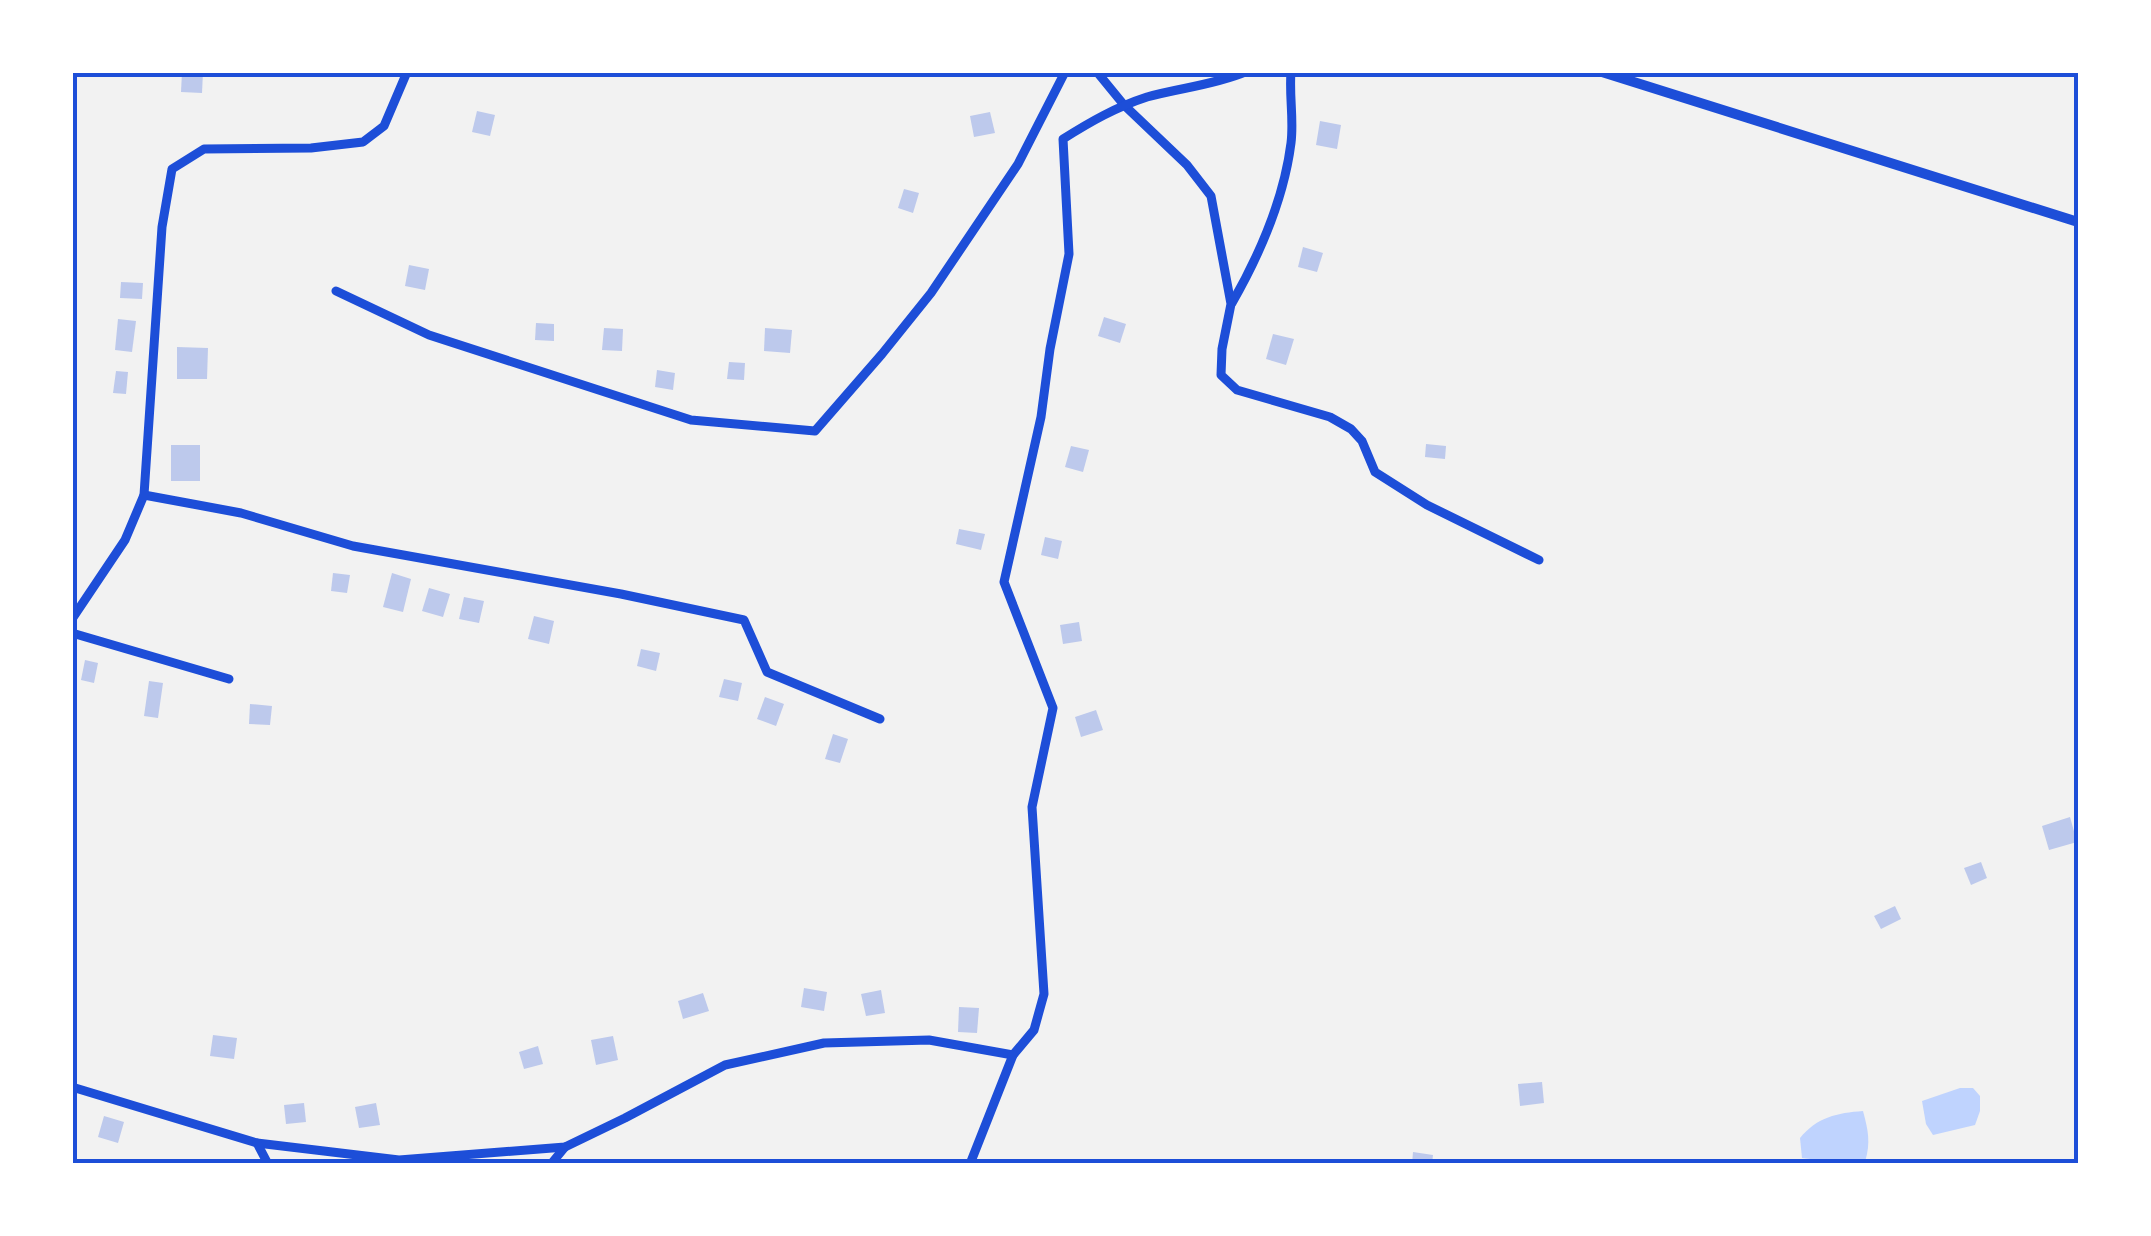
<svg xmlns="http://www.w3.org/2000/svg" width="2151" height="1236" font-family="Roboto,sans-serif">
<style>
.water{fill:#bfd3fe}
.building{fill:#bdc9ec}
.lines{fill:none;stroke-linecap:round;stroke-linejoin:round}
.minor{stroke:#1d4ed8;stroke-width:9}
.tertiary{stroke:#1d4ed8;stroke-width:10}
.neatline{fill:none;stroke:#1d4ed8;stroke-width:4}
</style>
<rect width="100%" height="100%" fill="#f2f2f2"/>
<g class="water">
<polygon points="1960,1088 1973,1088 1980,1096 1980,1111 1975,1125 1933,1135 1926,1124 1922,1101"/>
<path d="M1863,1111c5,19 8,31 2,51l-22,1 -41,-5 -2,-20c17,-21 37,-25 63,-27z"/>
</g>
<g class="building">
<polygon points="182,72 203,72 202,93 181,92"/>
<polygon points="477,111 495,115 490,136 472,132"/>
<polygon points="990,112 995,133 974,137 970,116"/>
<polygon points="1320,121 1341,125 1337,149 1316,145"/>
<polygon points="904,189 919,193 913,213 898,208"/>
<polygon points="1303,247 1323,253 1317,272 1298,267"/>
<polygon points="409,265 429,269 425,290 405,286"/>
<polygon points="121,282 143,283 142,299 120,298"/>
<polygon points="1104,317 1126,324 1120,343 1098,336"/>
<polygon points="118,319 136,321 132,352 115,350"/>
<polygon points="536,323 554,324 554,341 535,340"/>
<polygon points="604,328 623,329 622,351 602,350"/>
<polygon points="765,328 792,330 790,353 764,351"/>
<polygon points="1273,334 1294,339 1286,365 1266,359"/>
<polygon points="177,347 208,348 207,379 177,379"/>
<polygon points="729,362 745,363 744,380 727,379"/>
<polygon points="657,370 675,373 673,390 655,387"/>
<polygon points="116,371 128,372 126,394 113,393"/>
<polygon points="1426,444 1446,446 1445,459 1425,457"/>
<rect x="171" y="445" width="29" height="36"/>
<polygon points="1071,446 1089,450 1083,472 1065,467"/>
<polygon points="959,529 985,534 981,550 956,544"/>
<polygon points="1045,537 1062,541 1058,559 1041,555"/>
<polygon points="333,573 350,575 347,593 331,591"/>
<polygon points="392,573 411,579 403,612 383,607"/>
<polygon points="429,588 450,594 443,617 422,611"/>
<polygon points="464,597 484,601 479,623 459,619"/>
<polygon points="534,616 554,621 549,644 528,639"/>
<polygon points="1079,622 1082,641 1063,644 1060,625"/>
<polygon points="641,649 660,653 656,671 637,666"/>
<polygon points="85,660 98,663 94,683 81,680"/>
<polygon points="724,679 742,683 738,701 719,697"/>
<polygon points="149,681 163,683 158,718 144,716"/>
<polygon points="765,697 784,704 776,726 757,719"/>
<polygon points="250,704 272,706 270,725 249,724"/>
<polygon points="1096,710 1103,730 1081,737 1075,717"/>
<polygon points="833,734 848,739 840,763 825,759"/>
<polygon points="2070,817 2077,842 2049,850 2042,826"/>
<polygon points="1981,862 1987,878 1971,885 1964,868"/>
<polygon points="1895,906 1901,919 1881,929 1874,916"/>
<polygon points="804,988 827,992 824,1011 801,1007"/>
<polygon points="881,990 885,1013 866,1016 861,994"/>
<polygon points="703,993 709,1011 683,1019 678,1001"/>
<polygon points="959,1007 979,1008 977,1033 958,1032"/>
<polygon points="213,1035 237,1038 234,1059 210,1056"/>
<polygon points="613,1036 618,1060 596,1065 591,1040"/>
<polygon points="538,1046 543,1064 524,1069 519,1052"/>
<polygon points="1542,1082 1544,1103 1520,1106 1518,1084"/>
<polygon points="304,1103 306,1122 286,1124 284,1105"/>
<polygon points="376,1103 380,1125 359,1128 355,1107"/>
<polygon points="104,1116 124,1122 118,1143 98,1137"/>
<polygon points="1413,1152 1433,1155 1432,1164 1412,1164"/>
</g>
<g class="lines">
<g class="minor">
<polyline points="1097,72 1124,105 1187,165 1211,196 1231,304 1222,349 1221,375 1237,390 1330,417 1351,429 1362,441 1375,472 1427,505 1539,560"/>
<polyline points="336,291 429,335 691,420 815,431 882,354 931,293 1018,164 1065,72"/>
<path d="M1232,303c28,-49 52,-105 59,-160 3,-24 -2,-47 0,-71"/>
<polyline points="144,495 241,513 353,546 621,594 744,620 767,672 880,719"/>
<polyline points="72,619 125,540 144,495 162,227 172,169 204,149 311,148 363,142 384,126 407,72"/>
<polyline points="72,633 229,679"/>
<path d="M72,1087l185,56 142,17 166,-13 60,-29 100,-53 99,-22 105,-3 84,15 21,-25 10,-36 -12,-187 21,-99 -49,-126 37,-165 9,-68 19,-95 -6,-115c27,-17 53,-32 84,-42 32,-9 67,-12 98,-25"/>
<polyline points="257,1143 268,1164"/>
<polyline points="551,1164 565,1147"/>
<polyline points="970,1164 1013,1055"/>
</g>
<polyline class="tertiary" points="1602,72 2078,222"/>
</g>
<rect width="2151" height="1236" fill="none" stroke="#ffffff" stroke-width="150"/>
<rect x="75" y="75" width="2001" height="1086" class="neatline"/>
</svg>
